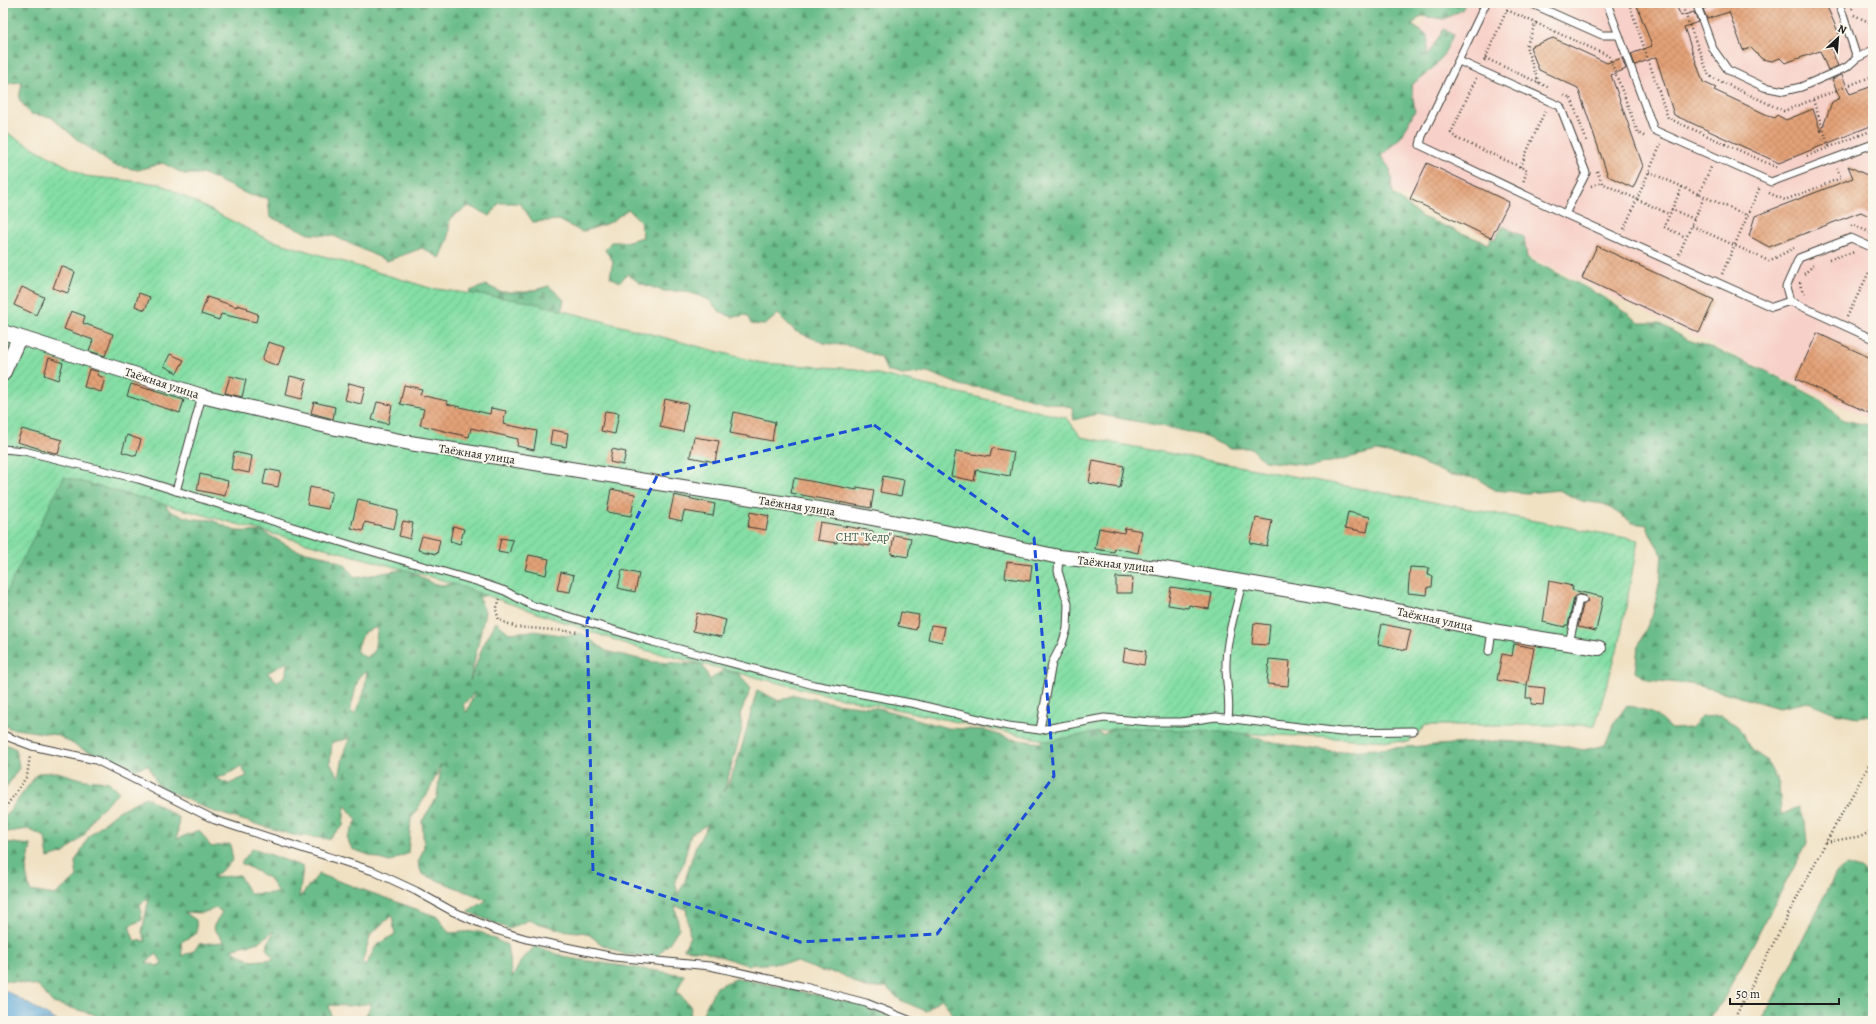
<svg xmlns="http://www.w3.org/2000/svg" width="1876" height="1024" font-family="Alegreya,serif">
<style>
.built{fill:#f7d1c9}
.forest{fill:url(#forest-firs);stroke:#446c53;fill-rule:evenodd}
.garden{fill:url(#garden-furrows);stroke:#507d60}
.water{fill:url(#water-ripples);stroke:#3f647b}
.building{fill:url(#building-cross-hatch)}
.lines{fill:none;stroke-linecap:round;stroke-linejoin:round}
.lane-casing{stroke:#3c3a35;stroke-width:9}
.street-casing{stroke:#3c3a35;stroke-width:16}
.path{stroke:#3c3a35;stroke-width:2.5;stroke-dasharray:1 3;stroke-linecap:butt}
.lane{stroke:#fff;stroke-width:7}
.street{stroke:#fff;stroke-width:14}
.marked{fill:none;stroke:#1d4ed8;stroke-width:3;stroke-dasharray:8 5;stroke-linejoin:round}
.labels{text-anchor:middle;stroke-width:3.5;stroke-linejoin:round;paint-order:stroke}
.street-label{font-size:12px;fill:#1c1c1c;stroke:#fbf7ec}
.park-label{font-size:12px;fill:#40604c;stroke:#fbf7ec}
</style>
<defs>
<pattern id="forest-firs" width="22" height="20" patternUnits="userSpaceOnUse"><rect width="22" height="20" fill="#6bbd8a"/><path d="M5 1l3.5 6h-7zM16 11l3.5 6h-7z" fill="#579970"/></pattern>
<pattern id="garden-furrows" width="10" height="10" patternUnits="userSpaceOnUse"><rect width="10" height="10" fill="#84dea5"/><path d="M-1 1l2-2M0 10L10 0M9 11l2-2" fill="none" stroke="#71be8d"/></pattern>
<pattern id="water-ripples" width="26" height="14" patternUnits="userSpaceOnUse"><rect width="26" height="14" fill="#62acda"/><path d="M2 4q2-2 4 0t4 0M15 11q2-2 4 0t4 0" fill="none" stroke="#508bb0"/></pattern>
<pattern id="building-cross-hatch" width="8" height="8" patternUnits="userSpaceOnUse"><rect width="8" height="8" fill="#e3a177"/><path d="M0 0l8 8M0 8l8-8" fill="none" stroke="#c28a66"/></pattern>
</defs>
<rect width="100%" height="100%" fill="#fbf7ec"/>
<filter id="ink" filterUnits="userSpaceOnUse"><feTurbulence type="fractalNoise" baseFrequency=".025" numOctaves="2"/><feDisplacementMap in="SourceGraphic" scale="8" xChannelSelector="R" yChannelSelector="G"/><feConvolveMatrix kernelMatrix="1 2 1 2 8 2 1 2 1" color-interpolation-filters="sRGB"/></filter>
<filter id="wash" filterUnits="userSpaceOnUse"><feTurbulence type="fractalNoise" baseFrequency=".012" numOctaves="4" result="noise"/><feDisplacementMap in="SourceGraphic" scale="16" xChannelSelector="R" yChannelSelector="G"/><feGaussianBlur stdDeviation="0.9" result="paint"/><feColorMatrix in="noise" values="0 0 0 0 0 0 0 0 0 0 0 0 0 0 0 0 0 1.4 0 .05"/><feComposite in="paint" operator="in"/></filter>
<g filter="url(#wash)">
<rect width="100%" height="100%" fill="#f0e1c3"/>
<polygon class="built" points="1433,3 1873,3 1873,421 1354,173"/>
<g class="forest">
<path d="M3,3h1462l-3,7 -18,9 -23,-3 -9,9 16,11 -1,20 17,-27 9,6c-12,27 -17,33 -42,50l4,25 -13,26 -21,20 9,13 3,25 29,23 67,27 2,-6 4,1 8,-13 21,11 3,21c38,20 79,36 112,65h20l29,17 24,8 54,23 53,28 24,21 30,6v288l-14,3 -24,-4 -27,-11 -29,6 -63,-18 -26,-6 -42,-4 -13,-8 3,-25 15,-34 7,-33 2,-26 -11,-18 -4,-11 -14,-2 -29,-19 -23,-3 -22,-11 -32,3 -33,-3 -17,-12 -27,-3 -42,-18 -31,-6 -64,15 -49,-5 -13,-13h-22l-28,-13 -39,-9 -66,-12 -22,6 -2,-13 -29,-5 -48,-13 -32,-3 -35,-14 -26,3 -15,-4 -6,-13 -25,-11 -32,-4 -29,-12 -17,-17 -13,11 -14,-1 -4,-9 -15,2 -13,-6 -10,-11 -23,-9h-23l-23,-8 -13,-9 -7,8 -10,-5 3,-16 -8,-11 6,-8h14l18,-5 -3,-16 -12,-12 -17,13 -29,10 -23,-12 -26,2 -13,-19h-21l-9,13 -21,-10 -19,12 -2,22 -8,18 -18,-10 -35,13 -53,-25 -24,-2 -40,-17 -2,-19 -19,-3 -45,-21h-20l-21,-11 -25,7 -25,-5 -34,-24 -28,-24 -21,-3 -11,-15 3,-17 -13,1 -6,9z"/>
<polygon points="486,285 501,292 527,292 549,286 564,300 562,309 553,319 470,302 470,291"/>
<path d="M31,465l62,12 29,16 19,-2 16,4 14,17 22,7 19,1 23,11 28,1 33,18 30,6 19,9 10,13 51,-9 29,16 22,-1 40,9 -18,4 6,15 -15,69 13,-35 13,-24 13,11 24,-2 35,5 13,-3 25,18 46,11 50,2 8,16 13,-10 16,4 12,15 -11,25 2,15 -18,63c17,-32 23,-67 33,-102l22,11 15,-6 39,8 45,5 69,20 36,2 28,9 29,4 13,-17 39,5 11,4 20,-14 80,10 15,-5 21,-3 9,12 25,8 59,9 165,-11 55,3 32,6 21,-5 9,-22 13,-18 25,7 19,17 19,-1 11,-11 20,-1 16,9 16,26 13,9 13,24 2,31 17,-8 7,15 2,21 -85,159 -11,13 -3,6h-750l-17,-23 -15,13 -26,-11 -14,-13 -22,1 -23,-14 -20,-3 -24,-9 -50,3 -43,-14 -20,-2 6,-13 -4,-27 -11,-3 4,22 -11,17 -12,12 -30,-2 -25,-11 -14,-11 -26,-3 -33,-10 -19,9 -41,-17 19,-12 -65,-26 -4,-11 6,-15 -2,-27 15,-24 4,-33 -12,27 -18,28 -3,34 -19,9 -37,-13 -5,-11 10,-18 -12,-15 -2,21 -15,13 -35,-4 -81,-24 -54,-25 -10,-21 -14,5 -20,-10 -32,-11 -25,-14 -48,-7 -6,-4v-165zM378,627l-4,25 -8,6 -10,-7 8,-19zM287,662l-1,13 -8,7 -11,-9zM367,671l-3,22 -9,21 -5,-3 9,-35zM475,692l-8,20h-1l-3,-7zM351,738l-6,10 -6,29 -9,-14 2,-21zM241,766l6,10 -18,8 -14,-6 10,-2zM708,824l-13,24 -10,33 -7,13 -3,-13 8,-17 8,-30z"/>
<polygon points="3,743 16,749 19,768 3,792"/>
<polygon points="57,772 85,780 109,782 119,792 94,816 84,835 64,853 48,858 45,837 28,829 7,832 4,818 38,773"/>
<path d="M146,797l33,21 -2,21 22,-9 12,17 19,-3 3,16 -20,18 26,-3 11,19 28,-1 -9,-15 -28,-15 12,-15 50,19 -4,31 20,-24 119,43 11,16 29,-2 29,14 5,33 9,-17 14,-15 33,12 116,17 -7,16 14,16 -2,14h-156l-3,-3 -2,3h-165l9,-18 -23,3 -20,-1 3,16h-229l-10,-7 -40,-11 -15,-17 -35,-6v-138l28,3 -5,27 4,19 25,4 22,-18 -2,-15 14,-26 29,-25zM149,898l-7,34 4,9 -12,-1 -5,-14 13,-6 -2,-16zM216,908l6,4 -9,15 11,15 -25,2 -6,7 -11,5 -1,-14 16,-9 -1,-13 -12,-8 18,1zM392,915l3,19 -19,12 -11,21 -3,-5 9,-28zM274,931l-8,17 8,11 -23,2 -20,-12 28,-7zM157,954l5,9 -5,3 -11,-4z"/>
<polygon points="1847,865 1863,870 1873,884 1873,1021 1762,1021 1836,873"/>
<polygon points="738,978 864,1005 899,1021 699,1021 716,987"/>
</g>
<polygon class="garden" points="3,131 85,176 160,184 267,239 430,288 530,302 761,363 856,369 1067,418 1081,437 1638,540 1620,640 1595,725 1426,725 1409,742 1124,727 1049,741 828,695 641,649 439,579 64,477 3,599"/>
<polygon class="water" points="3,989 57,1021 3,1021"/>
<g id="blocks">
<g class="building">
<polygon points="1636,3 1675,3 1681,16 1694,12 1698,22 1684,27 1703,82 1716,88 1714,90 1774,118 1777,115 1786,120 1813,109 1821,132 1832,102 1840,98 1832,79 1842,75 1850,94 1873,86 1873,125 1779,163 1674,115 1656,57 1635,65 1631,54 1652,46"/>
<polygon points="1721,3 1831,3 1828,9 1840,36 1828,42 1838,66 1828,70 1820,51 1785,63 1780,58 1772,61 1762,59 1750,47 1743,50 1729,12 1707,19 1703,9"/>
<polygon points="1553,38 1607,63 1622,58 1626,69 1611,75 1643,166 1633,188 1608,176 1578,88 1539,70 1530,47"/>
<polygon points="1427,163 1509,202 1491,238 1410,199"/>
<polygon points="1848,166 1873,178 1873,218 1861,212 1769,247 1749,236 1755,216 1853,178"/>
<polygon points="1597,246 1714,300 1699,333 1582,278"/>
<polygon points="61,266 75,272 68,293 53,288"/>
<polygon points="22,287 44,297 36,315 14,305"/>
<polygon points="139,293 150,297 145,310 135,306"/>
<polygon points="207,297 237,307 237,305 248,308 247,310 258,314 256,322 221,314 219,320 201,314"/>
<polygon points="71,311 85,316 83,323 113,334 105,356 89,351 93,340 64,329"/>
<polygon points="1817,333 1873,359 1873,415 1796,379"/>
<polygon points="268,342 284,347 278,366 262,360"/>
<polygon points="170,354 184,360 177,373 164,366"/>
<polygon points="49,358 63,363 58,380 44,375"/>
<polygon points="89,369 99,372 97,375 105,378 101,392 84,387"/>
<polygon points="230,376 246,380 242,397 225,393"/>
<polygon points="290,376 307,380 302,399 286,395"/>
<polygon points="349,383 365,387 361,404 345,400"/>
<polygon points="131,384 184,400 180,413 127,396"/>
<polygon points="404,385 422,389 420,395 447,401 447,404 490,414 491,408 506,411 503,424 537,431 534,450 517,446 518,439 471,428 469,437 420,425 424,409 400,404"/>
<polygon points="665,399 688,404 683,432 660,427"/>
<polygon points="314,402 335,407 333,419 311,413"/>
<polygon points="377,402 392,405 388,424 372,420"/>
<polygon points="605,411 619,413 615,434 601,431"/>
<polygon points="734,412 775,422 772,441 730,433"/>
<polygon points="22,429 62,440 58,454 17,442"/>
<polygon points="552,430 568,433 566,447 550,444"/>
<polygon points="127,435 141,440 136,456 122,452"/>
<polygon points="694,437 719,441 715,462 690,457"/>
<polygon points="992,448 1014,452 1010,476 976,470 974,481 951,476 956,451 990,457"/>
<polygon points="612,449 626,452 623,465 610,462"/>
<polygon points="234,452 252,456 249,473 231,469"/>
<polygon points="1093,460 1124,466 1120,488 1089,483"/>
<polygon points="266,469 281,472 278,487 263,484"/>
<polygon points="200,474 228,481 225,496 197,490"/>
<polygon points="883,476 904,480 901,496 880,492"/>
<polygon points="794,478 857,490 857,487 874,490 871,508 791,493"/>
<polygon points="310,487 332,492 328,509 307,505"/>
<polygon points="611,489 635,494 631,516 607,512"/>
<polygon points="674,495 715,504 713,516 684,511 682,521 669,518"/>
<polygon points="358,499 370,502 369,504 398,511 394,529 365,522 363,531 351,528"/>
<polygon points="750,512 769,516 766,530 748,527"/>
<polygon points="1348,512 1370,517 1367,532 1345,528"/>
<polygon points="1256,518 1272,521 1267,546 1250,543"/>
<polygon points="403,521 413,523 410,539 399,536"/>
<polygon points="820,522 873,531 870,546 837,540 837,543 817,540"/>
<polygon points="453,526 464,529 460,544 450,541"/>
<polygon points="1099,528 1124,533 1125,528 1142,531 1138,553 1115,548 1114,552 1095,549"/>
<polygon points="894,535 911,538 908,557 891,554"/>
<polygon points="422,536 440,540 437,554 418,550"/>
<polygon points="501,538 513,540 509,554 498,552"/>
<polygon points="529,555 549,559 546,575 525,570"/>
<polygon points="1007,562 1032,565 1030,581 1005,578"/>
<polygon points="1410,567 1429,568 1428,575 1433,576 1432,587 1428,587 1427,595 1408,593"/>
<polygon points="622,570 639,574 635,592 618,588"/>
<polygon points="561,572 574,575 570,592 557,590"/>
<polygon points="1116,577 1133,578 1132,593 1116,593"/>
<polygon points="1549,581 1573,586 1572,590 1603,597 1596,631 1578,627 1583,605 1588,601 1586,596 1580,594 1574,598 1568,625 1565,625 1565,627 1543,622"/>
<polygon points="1171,587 1212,593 1209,609 1189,605 1188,608 1168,605"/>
<polygon points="901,612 919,615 916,630 898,626"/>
<polygon points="697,613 726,620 722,637 693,631"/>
<polygon points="1254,623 1270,625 1268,645 1252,644"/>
<polygon points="1382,624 1411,630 1406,650 1378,644"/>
<polygon points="931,625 945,627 942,642 928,639"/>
<polygon points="1514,644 1534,648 1527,685 1497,680 1502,654 1512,656"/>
<polygon points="1125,648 1146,651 1144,665 1123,661"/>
<polygon points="1269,659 1290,661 1288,686 1267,684"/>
<polygon points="1527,686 1545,688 1543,705 1531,704 1532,698 1526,698"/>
</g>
</g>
</g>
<g filter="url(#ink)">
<use href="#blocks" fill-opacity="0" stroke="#3c3a35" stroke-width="1"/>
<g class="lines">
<defs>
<g id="lane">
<polyline points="1486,3 1422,136 1420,145 1565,214 1772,307 1790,301 1873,339"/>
<polyline points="1530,3 1602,35 1619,35"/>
<polyline points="1607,3 1654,130 1771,182 1873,144"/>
<polyline points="1696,3 1713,49 1728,70 1764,87 1784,91 1801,87 1847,67 1857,58 1873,50"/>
<polyline points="1839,3 1857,58"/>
<polyline points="1459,61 1560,106 1586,173 1565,214"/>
<polyline points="1790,301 1786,287 1799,258 1851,238 1873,248"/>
<polyline points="3,449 24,451 138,479 360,548 479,582 505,591 531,605 653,642 814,685 916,704 1008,726 1040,730 1104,718 1151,722 1181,722 1216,717 1341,732 1413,731"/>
<polyline points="176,491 202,396"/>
<polyline points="1569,643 1579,599 1583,600"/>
<polyline points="1489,651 1492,631"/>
<path d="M1228,718c3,-19 -3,-37 -2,-56 1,-27 10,-53 16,-79"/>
<polyline points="1040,730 1052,663 1062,644 1067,629 1068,604 1058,571 1059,557"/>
<polyline points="3,735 32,746 96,760 215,820 373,871 416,891 452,911 496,930 527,939 614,957 710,966 801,986 866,1003 911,1021"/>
</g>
<g id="street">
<polyline points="3,332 202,396 331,427 410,443 856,515 939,531 1059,557 1158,568 1326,596 1492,631 1599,648"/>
<polyline points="3,374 19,338"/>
</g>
</defs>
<use href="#lane" class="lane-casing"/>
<use href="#street" class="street-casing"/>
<g class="path">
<polyline points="1629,3 1668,118 1778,168"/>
<polyline points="1681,3 1709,76 1784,111 1873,76"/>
<polyline points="1852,9 1855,3"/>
<polyline points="1507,10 1609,56 1638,133 1646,137"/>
<polyline points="1854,15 1873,24"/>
<polyline points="1536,22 1526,47 1539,83"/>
<polyline points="1485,58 1550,88"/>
<polyline points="1484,61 1510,3"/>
<polyline points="1476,78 1451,133 1456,138 1527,170 1523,183"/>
<polyline points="1564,95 1571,98 1587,142"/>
<polyline points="1813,100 1830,149"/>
<polyline points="1807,156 1873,130"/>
<polyline points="1520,167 1545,111"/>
<polyline points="1597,171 1602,183 1669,214"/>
<polyline points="1649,172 1748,216"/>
<polyline points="1591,186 1602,183"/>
<polyline points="1682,187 1664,227 1686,237"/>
<polyline points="1769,193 1785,200 1841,178 1837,168"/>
<polyline points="1699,194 1711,167"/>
<polyline points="1671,209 1694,219"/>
<polyline points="1692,226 1769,261 1794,248"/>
<polyline points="1851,226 1854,225 1873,234"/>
<polyline points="1624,229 1661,144"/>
<polyline points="1679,254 1704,197"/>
<polyline points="1829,259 1855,252"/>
<polyline points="1722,274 1760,187"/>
<polyline points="1804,274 1815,264"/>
<polyline points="1800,282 1801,288 1806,296"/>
<polyline points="1847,317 1873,264"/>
<polyline points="500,599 496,610 499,620 516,627 579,632"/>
<polyline points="3,811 27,776 30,756"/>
<polyline points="1826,842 1862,836 1873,830"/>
<polyline points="1733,1021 1826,842 1873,758"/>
</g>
<use href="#lane" class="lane"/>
<use href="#street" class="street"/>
</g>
</g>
<path class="marked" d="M874,425l160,113 20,238 -117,158 -137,8 -207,-70 -6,-251 70,-145z"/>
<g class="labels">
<g class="street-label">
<text transform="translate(162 383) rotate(18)" y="4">Таёжная улица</text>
<text transform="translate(477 454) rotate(9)" y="4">Таёжная улица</text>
<text transform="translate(797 506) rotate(9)" y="4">Таёжная улица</text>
<text transform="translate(1116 564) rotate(6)" y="4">Таёжная улица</text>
<text transform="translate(1435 619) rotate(12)" y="4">Таёжная улица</text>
</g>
<g class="park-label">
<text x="864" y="541">СНТ "Кедр"</text>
</g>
</g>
<rect width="1876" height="1024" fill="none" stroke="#fbf7ec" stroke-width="16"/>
<g transform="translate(1838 38) rotate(26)" stroke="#fbf7ec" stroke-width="3" paint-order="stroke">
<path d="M0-3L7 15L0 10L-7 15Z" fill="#1c1c1c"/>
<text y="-6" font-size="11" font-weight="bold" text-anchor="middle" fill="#1c1c1c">N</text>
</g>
<path d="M1730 998v6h109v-6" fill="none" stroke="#1c1c1c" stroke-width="2"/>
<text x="1736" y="998" font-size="12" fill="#1c1c1c" stroke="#fbf7ec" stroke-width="3" paint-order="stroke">50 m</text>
</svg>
